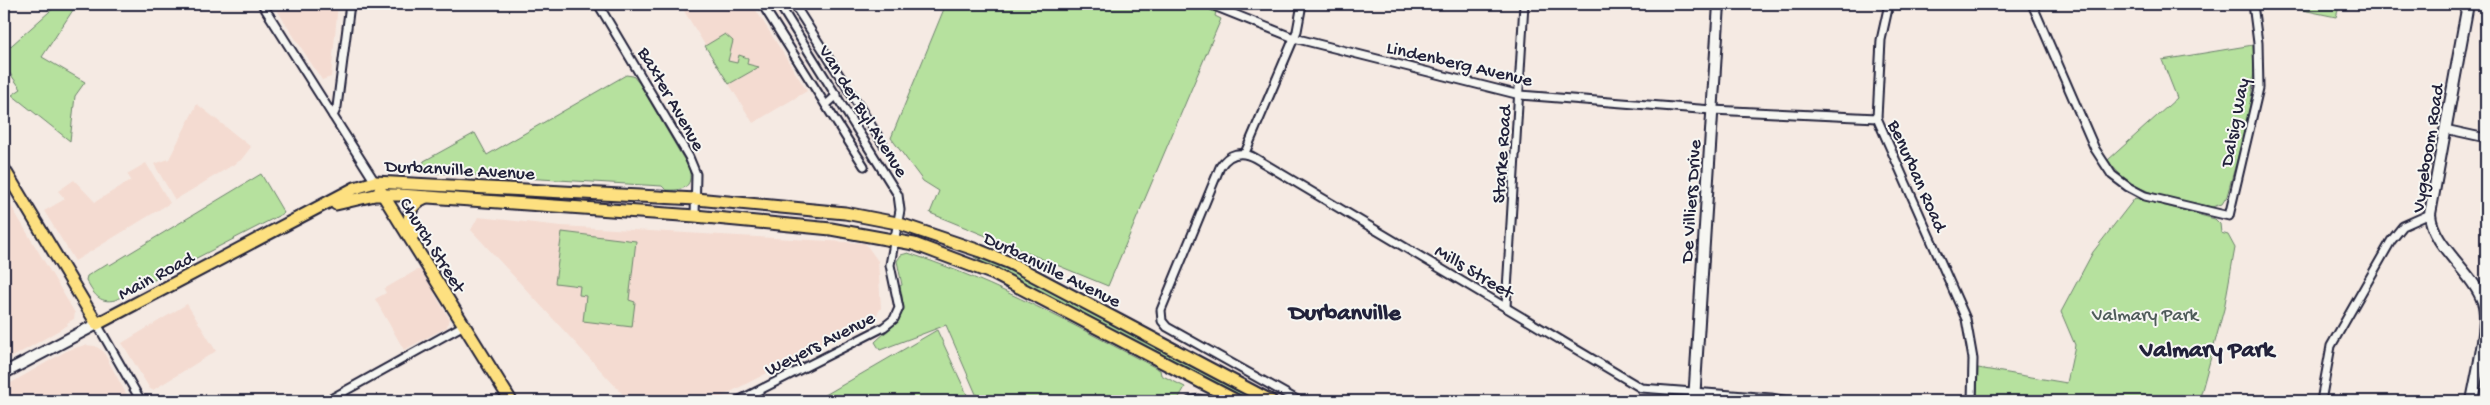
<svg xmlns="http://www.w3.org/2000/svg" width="2490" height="405" font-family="'Gochi Hand',sans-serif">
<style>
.built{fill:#f4dbd1}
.green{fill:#b6e19e;stroke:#6c826c}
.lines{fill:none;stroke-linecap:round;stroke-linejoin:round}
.street-casing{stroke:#22223b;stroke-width:11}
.secondary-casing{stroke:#22223b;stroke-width:14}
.primary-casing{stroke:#22223b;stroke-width:15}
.street{stroke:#f6f6f2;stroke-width:7}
.secondary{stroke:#f6f6f2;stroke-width:10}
.primary{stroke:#fde080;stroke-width:11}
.labels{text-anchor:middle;stroke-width:4;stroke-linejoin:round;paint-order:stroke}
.street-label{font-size:19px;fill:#22223b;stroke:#f6f6f2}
.park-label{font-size:19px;fill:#4e5b59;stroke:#f6f6f2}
.district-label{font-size:24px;font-weight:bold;fill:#22223b;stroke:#f6f6f2}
</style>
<rect width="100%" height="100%" fill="#f5eae3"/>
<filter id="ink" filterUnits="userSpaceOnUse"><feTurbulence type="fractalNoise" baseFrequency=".02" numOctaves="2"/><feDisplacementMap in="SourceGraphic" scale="10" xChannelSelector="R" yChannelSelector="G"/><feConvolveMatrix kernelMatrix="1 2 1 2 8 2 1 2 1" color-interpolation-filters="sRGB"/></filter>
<g filter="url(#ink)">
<g class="built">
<polygon points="273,4 338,4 331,77 322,80"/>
<polygon points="686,4 752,4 807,91 753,123 681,6"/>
<polygon points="197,104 251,147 241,160 175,200 154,164 169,159"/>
<polygon points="146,163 170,203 75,261 44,211 65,199 58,191 74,180 95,202 131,180 127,174"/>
<polygon points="4,194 75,313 74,319 67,323 68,325 4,362"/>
<polygon points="478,217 561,226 865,243 878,261 881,308 875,317 713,401 629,401 471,230"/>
<polygon points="417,270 423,270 436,292 434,293 449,318 447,327 404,350 375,299 386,293 384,289"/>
<polygon points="187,304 216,351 153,390 150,389 122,343"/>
<polygon points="85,345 95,346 103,351 130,401 4,401 4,387 68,350"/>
</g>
<g class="green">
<polygon points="58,4 77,4 42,57 85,82 75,96 70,141 12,95 21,89 4,65 4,52"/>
<polygon points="946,4 1195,4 1216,12 1215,16 1221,19 1108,286 930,213 939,191 923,181 891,138"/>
<polygon points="2274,4 2340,4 2336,17"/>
<polygon points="725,34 733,41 728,61 737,63 739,55 748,58 747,64 759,67 729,84 705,46"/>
<path d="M2253,45c5,51 -13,102 -26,151l-5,8 -10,3c-39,-9 -80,-11 -104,-47l69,-62 -15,-38z"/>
<path d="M626,75l7,1 6,7 50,85c5,20 -7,23 -23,22l-4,-4 -226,-13 -11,-2 -3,-3 2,-7 51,-28 12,22z"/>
<path d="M261,174l23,39 -169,87c-16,4 -22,-7 -29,-20l1,-4 21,-13 2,2z"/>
<polygon points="2135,198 2215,219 2220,224 2221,233 2228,235 2235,248 2224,309 2199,401 1977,401 1978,368 2067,383 2075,345 2061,312 2093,252"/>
<polygon points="562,232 636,241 629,300 635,302 632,327 583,321 586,296 579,295 580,286 555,283"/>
<path d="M908,253c89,29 169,74 252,117l1,5 24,12 -8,14h-198l-33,-76 -66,25 -5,-8c22,-21 33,-21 25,-56l2,-1 -5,-24 4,-6z"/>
<polygon points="975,255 1020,275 1260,401 1250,401 996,270 974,257"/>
<polygon points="937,330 970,401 815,401"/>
</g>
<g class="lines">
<defs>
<g id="street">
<polyline points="262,4 375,182"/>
<polyline points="598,4 689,157 696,174 695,216"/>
<polyline points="762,4 864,166"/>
<polyline points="794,4 883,144"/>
<polyline points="1209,4 1294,38 1520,95 1712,110 1877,118"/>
<polyline points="1889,4 1881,40 1877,118 1966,319 1973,359 1972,401"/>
<polyline points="2032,4 2095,149 2112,175 2128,187 2145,196 2229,216 2259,88 2258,43 2253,4"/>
<polyline points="826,105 837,95"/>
<polyline points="333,116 337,107 350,4"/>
<polyline points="2445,129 2486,138"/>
<polyline points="1245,153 1297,31 1302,4"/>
<polyline points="1506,307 1524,4"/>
<polyline points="97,324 141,401"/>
<polyline points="327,401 464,325"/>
<polyline points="738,401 884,327 894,319 899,308 890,265 900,210 898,195 779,4"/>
<polyline points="1190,401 1199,399 1208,401"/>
<path d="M1299,401l-132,-74 -5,-6 -1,-11 59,-143c9,-14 21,-17 35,-9l386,230 130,10 17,3"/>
<polyline points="2321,401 2331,346 2391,241 2403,226 2430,214"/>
</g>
<g id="secondary">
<path d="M2468,4l-38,210c2,32 43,58 53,88 7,21 -7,76 -11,99"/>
<polyline points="4,373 97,324"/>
<polyline points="1694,401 1719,4"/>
</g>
<g id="primary">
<polyline points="4,169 97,324 355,188 375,182 696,199 845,213 897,223 980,251 1010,263 1271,401"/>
<polyline points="380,190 511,401"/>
<polyline points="336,204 375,195 400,195 695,216 831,229 914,244 994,274 1237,401"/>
<path d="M414,234c-8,-16 -6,-29 12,-37"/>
</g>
</defs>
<use href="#street" class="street-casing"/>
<use href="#secondary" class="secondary-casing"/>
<use href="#primary" class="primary-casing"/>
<use href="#street" class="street"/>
<use href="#secondary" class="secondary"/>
<use href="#primary" class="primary"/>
</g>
</g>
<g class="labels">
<g class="street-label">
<text transform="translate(1460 62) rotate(13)" y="7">Lindenberg Avenue</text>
<text transform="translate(673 98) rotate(60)" y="7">Baxter Avenue</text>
<text transform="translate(865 110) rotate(58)" y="7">Van der Byl Avenue</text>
<text transform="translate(2233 122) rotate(-79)" y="7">Dalsig Way</text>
<text transform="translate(2426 148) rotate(-81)" y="7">Vygeboom Road</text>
<text transform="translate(1500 154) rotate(-86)" y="7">Starke Road</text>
<text transform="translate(460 168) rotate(3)" y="7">Durbanville Avenue</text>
<text transform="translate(1919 175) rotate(66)" y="7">Benurban Road</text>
<text transform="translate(1689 201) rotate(-86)" y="7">De Villiers Drive</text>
<text transform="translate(434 244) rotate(58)" y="7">Church Street</text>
<text transform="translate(1053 268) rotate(26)" y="7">Durbanville Avenue</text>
<text transform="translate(1475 270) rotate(31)" y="7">Mills Street</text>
<text transform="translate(155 274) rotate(-28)" y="7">Main Road</text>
<text transform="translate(819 342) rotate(-27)" y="7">Weyers Avenue</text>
</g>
<g class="park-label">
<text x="2145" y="320">Valmary Park</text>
</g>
<g class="district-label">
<text x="1345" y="319">Durbanville</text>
<text x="2207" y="356">Valmary Park</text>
</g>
</g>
<rect width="2490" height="405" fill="none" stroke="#f6f6f2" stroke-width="20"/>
<rect x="10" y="10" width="2470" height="385" fill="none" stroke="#22223b" stroke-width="2" filter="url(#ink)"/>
</svg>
